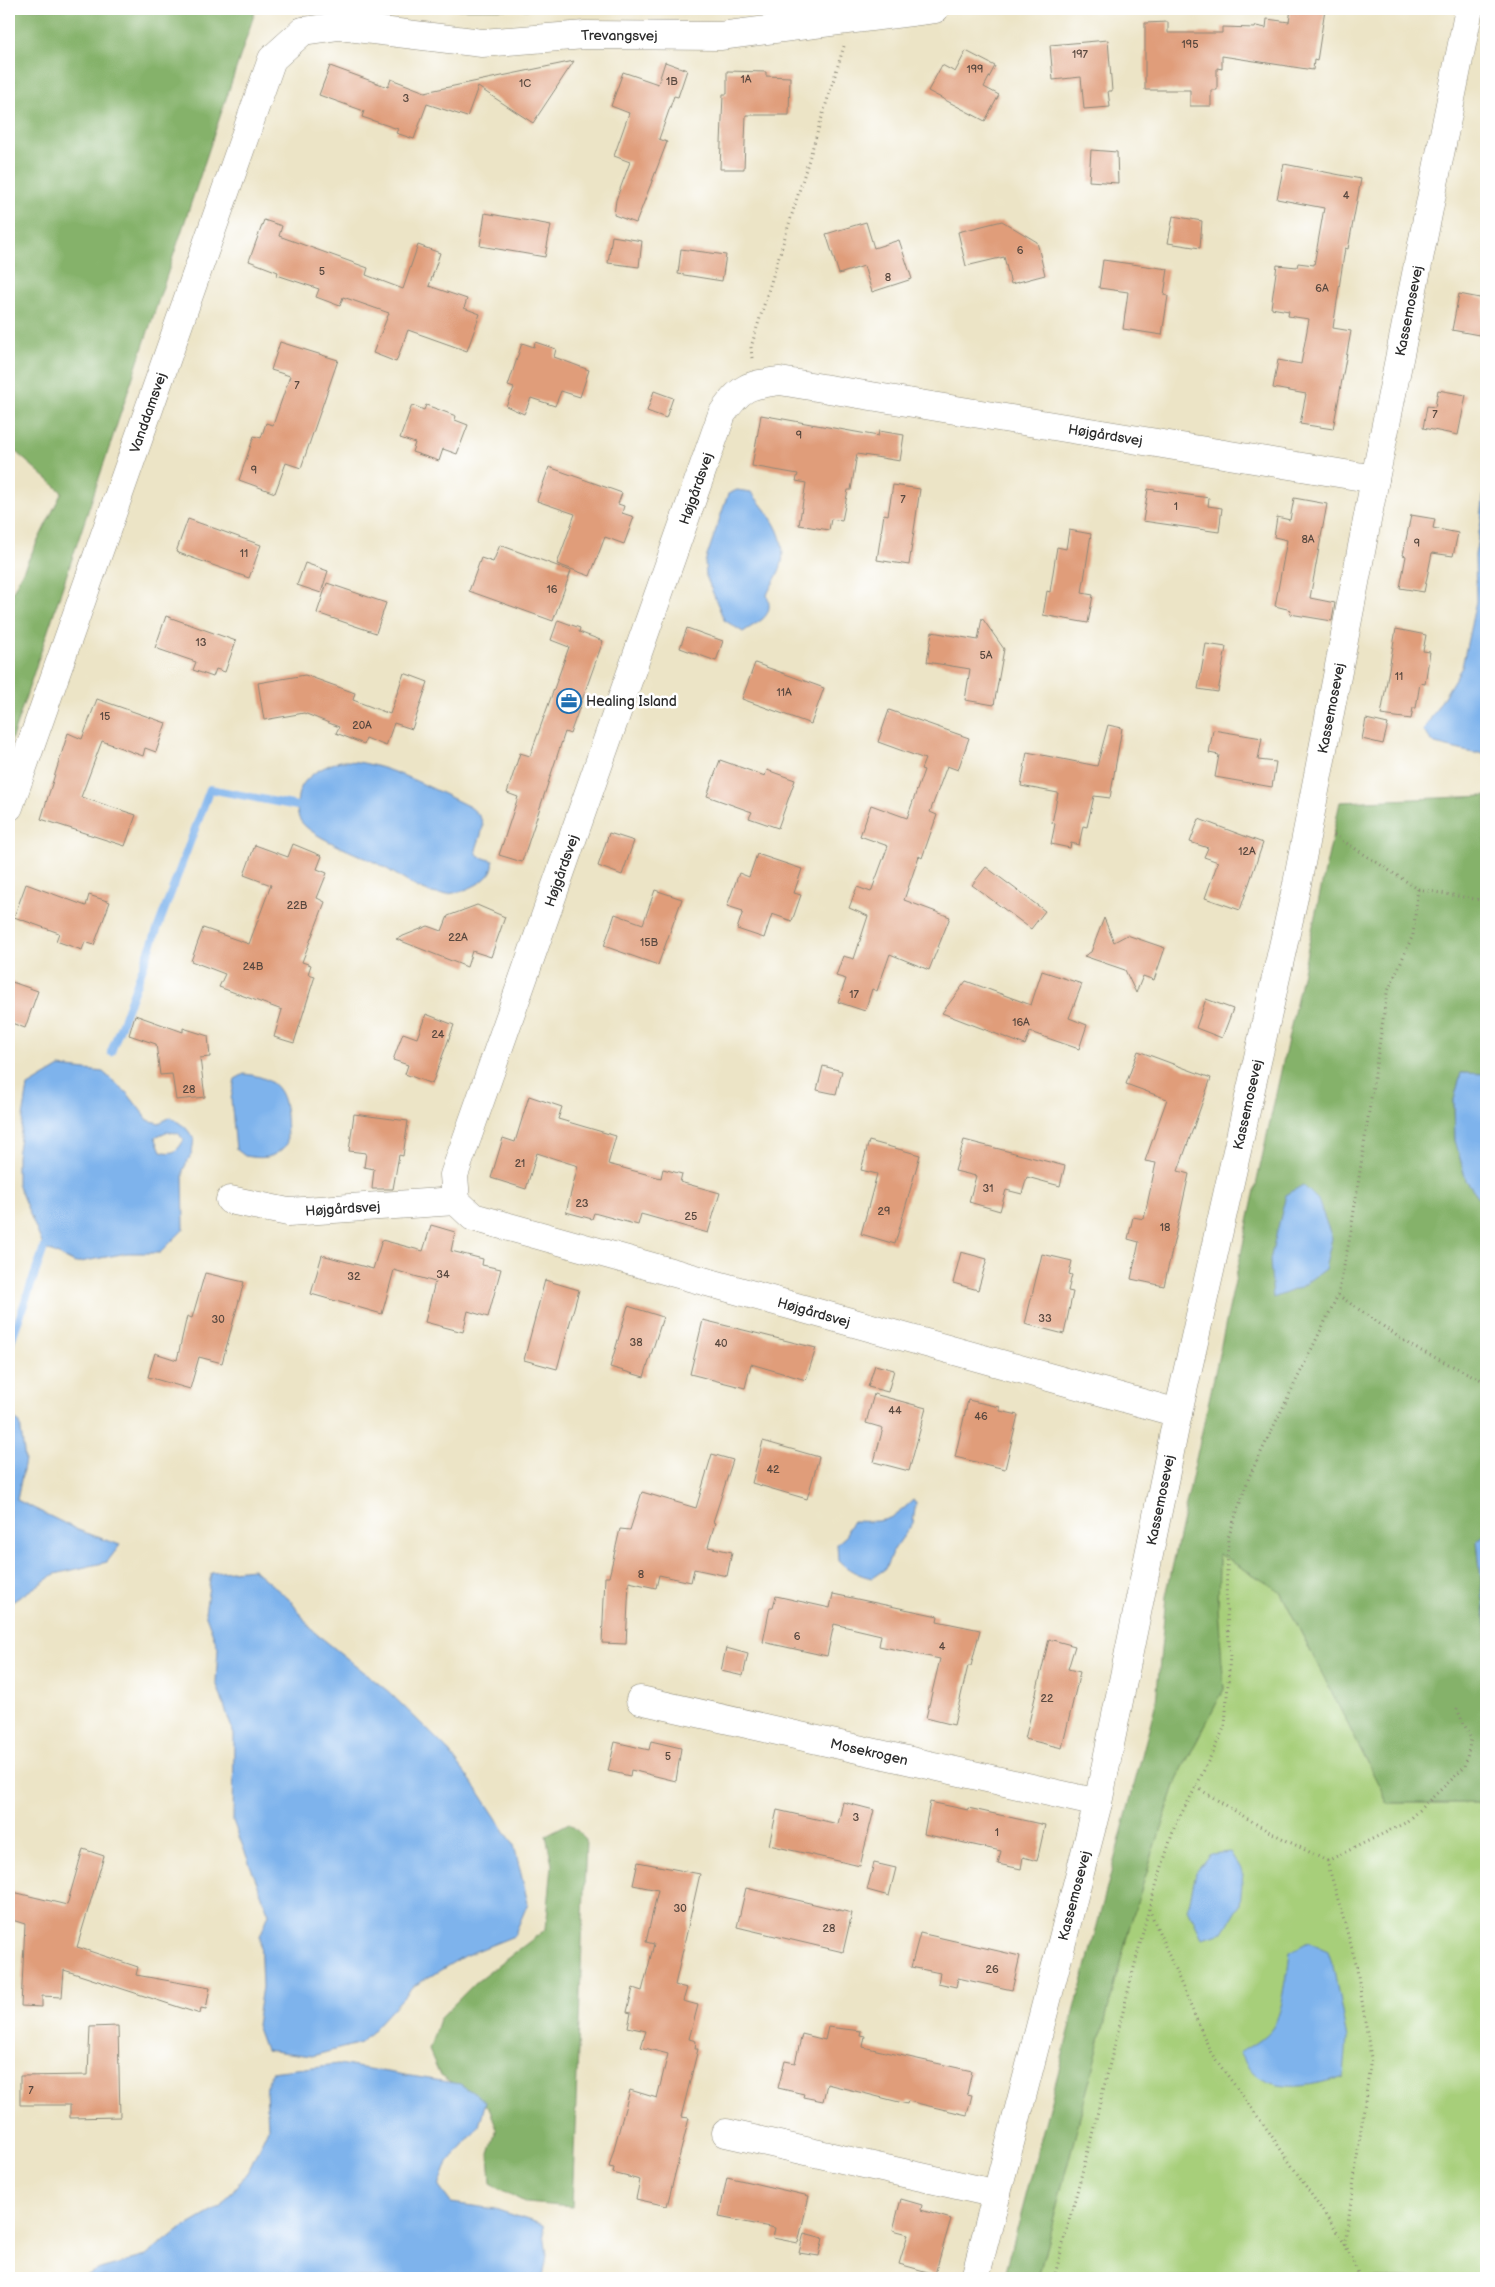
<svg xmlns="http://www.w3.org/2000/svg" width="1495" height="2287" font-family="'Balsamiq Sans',sans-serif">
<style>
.green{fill:#a7cf7a;stroke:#697d52}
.forest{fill:#85b26a;stroke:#586e4a}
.water{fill:#7eb3ec;stroke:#546f8c;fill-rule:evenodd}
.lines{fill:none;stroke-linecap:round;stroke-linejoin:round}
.stream{stroke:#7eb3ec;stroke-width:8}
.building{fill:#e09d7a}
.street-casing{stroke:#8c8878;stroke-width:29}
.secondary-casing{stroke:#8c8878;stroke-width:29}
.path{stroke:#8c8878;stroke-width:3;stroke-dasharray:1 4;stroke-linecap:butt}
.street{stroke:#fff;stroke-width:28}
.secondary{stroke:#fff;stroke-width:28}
.labels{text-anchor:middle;stroke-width:5;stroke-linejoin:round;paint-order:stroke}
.number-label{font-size:11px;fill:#58483f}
.street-label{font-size:14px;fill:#2b2b2b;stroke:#fff}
.poi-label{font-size:14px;fill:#2b2b2b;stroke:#fff;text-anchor:start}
</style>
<rect width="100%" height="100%" fill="#fff"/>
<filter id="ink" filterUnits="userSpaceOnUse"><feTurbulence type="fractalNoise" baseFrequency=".02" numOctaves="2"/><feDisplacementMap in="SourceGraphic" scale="10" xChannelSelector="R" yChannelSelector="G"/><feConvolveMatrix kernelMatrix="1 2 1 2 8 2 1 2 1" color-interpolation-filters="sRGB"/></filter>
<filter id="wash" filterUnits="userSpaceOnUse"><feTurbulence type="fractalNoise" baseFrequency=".0096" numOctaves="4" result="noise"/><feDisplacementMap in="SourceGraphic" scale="20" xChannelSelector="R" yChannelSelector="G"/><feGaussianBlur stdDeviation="1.12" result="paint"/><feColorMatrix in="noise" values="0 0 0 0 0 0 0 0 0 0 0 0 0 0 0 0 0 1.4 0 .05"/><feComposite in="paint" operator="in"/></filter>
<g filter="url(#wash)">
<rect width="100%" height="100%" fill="#ece4c6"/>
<polygon class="green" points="1219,1554 1280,1591 1388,1803 1486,1803 1486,2278 1038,2278 1131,1921 1177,1779 1224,1689 1218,1609"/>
<g class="forest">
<polygon points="9,9 764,9 765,10 256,9 9,747 9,599 62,492 9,446"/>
<polygon points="1486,796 1486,1074 1461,1073 1454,1100 1455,1140 1466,1180 1486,1207 1486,1533 1477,1541 1486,1625 1486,1803 1388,1803 1280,1591 1219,1554 1218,1609 1224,1689 1177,1779 1131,1921 1038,2278 1004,2278 1156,1702 1166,1596 1340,802"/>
<polygon points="569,1823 586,1839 572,2207 526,2203 491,2184 489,2153 497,2128 488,2106 440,2075 429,2050 439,2019 475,1983 546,1929 552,1865 546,1835"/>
</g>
<g class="water">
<polygon points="1486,468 1486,753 1473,753 1435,744 1423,731 1462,667 1476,601 1475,555 1481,522"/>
<path d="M737,490l14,2c17,21 36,42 31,70 -2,11 -11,23 -15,33 8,22 -8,26 -24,37l-19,-12 -18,-44 -1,-14 23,-68z"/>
<path d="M340,761c39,-2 95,29 130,46 20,16 12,22 6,43l2,6 15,5c4,21 -39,36 -56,33 -21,-3 -38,-19 -57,-29 -18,-10 -74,-29 -81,-47 -3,-6 -2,-15 -1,-22 4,-20 25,-29 42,-35z"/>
<path d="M60,1067l43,5 25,22 20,26 11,3 12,-6 14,10 9,11 -2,15 -9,17 1,59 -24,24h-33l-52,10 -31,-15 -27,-65v-27l11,-70zM166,1132l12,1 6,7c-7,11 -10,15 -23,11l-6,-14z"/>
<polygon points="1461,1073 1486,1074 1486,1207 1466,1180 1455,1140 1454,1100"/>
<path d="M244,1074c45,4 42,32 43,70 -14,15 -22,15 -42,12l-9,-7 -5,-50 4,-20z"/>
<polygon points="1303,1185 1318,1200 1332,1238 1325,1269 1299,1288 1273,1298 1270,1260 1286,1195"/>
<polygon points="9,1415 20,1423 25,1460 17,1500 78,1530 120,1545 107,1562 55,1574 9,1604"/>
<path d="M913,1500l3,2 -3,21 -20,28 -8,18 -13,9c-14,-3 -24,-8 -34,-18l-1,-16 10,-9 1,-7 5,-7c32,1 37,1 60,-21z"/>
<polygon points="1486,1533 1486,1625 1477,1541"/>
<polygon points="253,1569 290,1600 313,1631 389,1692 446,1748 477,1789 514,1845 528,1903 514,1936 464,1956 414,1986 361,2043 312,2056 265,2050 256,2025 262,1987 260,1936 269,1914 233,1821 234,1735 216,1682 218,1648 205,1613 211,1573"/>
<polygon points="1230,1852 1243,1873 1240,1904 1223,1932 1202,1938 1188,1909 1196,1872 1211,1854"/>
<path d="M1308,1942l20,9 5,15 14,72 -3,38c-28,9 -66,19 -90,-3 -6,-5 -10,-14 -14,-20 11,-7 25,-14 33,-26 10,-16 15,-56 17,-75z"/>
<polygon points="338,2064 460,2084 486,2101 479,2126 448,2162 439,2187 451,2203 495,2209 543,2225 547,2255 543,2278 81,2278 100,2269 146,2256 176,2232 220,2207 248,2171 268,2128 266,2090 271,2072"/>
</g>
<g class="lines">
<g class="stream">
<polyline points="111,1052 210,789 297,806"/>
<polyline points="9,1347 44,1248"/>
</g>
</g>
<g id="blocks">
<g class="building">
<polygon points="1291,9 1325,9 1317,61 1314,60 1313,70 1222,56 1222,69 1217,68 1217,90 1211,90 1211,106 1190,106 1190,90 1145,90 1145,23 1168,22 1168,33 1222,33 1222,27 1255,28 1256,26 1266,28 1267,19 1289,22"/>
<polygon points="1108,40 1112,91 1108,91 1110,107 1084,109 1081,77 1053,80 1050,45"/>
<polygon points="966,51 995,66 984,87 999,95 985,121 928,91 942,65 955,72"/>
<polygon points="574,61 533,123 478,87 467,117 427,104 414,139 396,133 398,129 362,117 364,111 319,95 330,66 388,87 391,79 425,92"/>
<polygon points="665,62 687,70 678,97 674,96 659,139 667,142 636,223 614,215 616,200 630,162 614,156 629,113 611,106 623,72 658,84"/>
<polygon points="727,71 766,72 766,76 790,77 789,115 746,115 744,169 720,169 723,94 727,94"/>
<polygon points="1091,150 1117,152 1118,183 1089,181"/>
<polygon points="1284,164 1361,179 1348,249 1345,248 1333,328 1351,331 1333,429 1300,424 1306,394 1273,388 1278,360 1301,364 1309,319 1288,316 1289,311 1271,308 1277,265 1297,267 1298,263 1314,265 1324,208 1277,199"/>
<polygon points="485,213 551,225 545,257 480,246"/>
<polygon points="1173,216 1202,221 1200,248 1168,243"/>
<polygon points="264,220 282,226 279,236 368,268 366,275 403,289 418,245 440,253 429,286 467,299 464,308 480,314 467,351 408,330 396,362 373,353 389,313 343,297 340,306 316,297 319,289 277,275 278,272 249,261"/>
<polygon points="1002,221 1037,242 1045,275 1011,284 1004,257 966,266 958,232"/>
<polygon points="866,222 874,248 899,240 912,279 872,292 864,266 839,274 826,234"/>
<polygon points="612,236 642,241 639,267 608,263"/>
<polygon points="681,249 726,255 722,281 678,274"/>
<polygon points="1103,260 1168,269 1164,295 1168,296 1162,335 1123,329 1128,292 1099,288"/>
<polygon points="1459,294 1485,299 1479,335 1452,330"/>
<polygon points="280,342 338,360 301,468 286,463 275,493 239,480 254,436 261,438 266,423 273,425 290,376 271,370"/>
<polygon points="535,342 556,349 554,357 589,370 580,397 561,391 555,406 531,398 524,414 506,406 514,388 508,386 522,343 534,347"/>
<polygon points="1438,390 1466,395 1458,435 1423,428 1427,406 1435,407"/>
<polygon points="654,391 673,398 666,418 647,411"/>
<polygon points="412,405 424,410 426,405 456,416 455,420 468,425 457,454 443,449 439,461 412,452 415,443 400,438"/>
<polygon points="761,415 878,436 879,431 904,435 900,461 857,454 851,490 848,490 842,521 831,519 829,530 799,525 806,483 796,481 798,474 752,466"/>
<polygon points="549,467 622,493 618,504 624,506 622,513 634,517 624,544 605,537 590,576 557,564 575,514 537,501"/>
<polygon points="893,485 920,489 909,565 877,560 884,514 888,515"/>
<polygon points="1148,489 1209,498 1208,506 1222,508 1219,532 1143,521"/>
<polygon points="1294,498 1327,504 1310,598 1335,603 1332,621 1290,614 1291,610 1275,606 1287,540 1274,537 1277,517 1290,520"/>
<polygon points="1411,515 1435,519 1433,528 1458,533 1453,556 1432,553 1424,592 1400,588 1406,556 1403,555"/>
<polygon points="188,519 261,545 249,578 176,552"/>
<polygon points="1069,530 1091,534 1082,593 1093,595 1088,623 1043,615 1047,591 1050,592 1057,547 1066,549"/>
<polygon points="500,545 571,571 553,621 469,591 481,558 493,562"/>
<polygon points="305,563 328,571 321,593 297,585"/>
<polygon points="327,583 386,603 376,633 317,613"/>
<polygon points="166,616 236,641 225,672 216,669 213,677 193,670 196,662 155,648"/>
<polygon points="982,618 1004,649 994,705 965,700 970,669 927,662 932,632 978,640"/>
<polygon points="558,620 580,628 579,632 603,641 570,734 565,732 522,862 499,855 518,797 507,793 520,753 530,756 569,647 551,640"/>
<polygon points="687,628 723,641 716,661 680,648"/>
<polygon points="1396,629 1426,635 1423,651 1430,652 1425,684 1420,683 1416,708 1413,708 1411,719 1381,715"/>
<polygon points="1206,644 1226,647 1218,692 1198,689"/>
<polygon points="755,663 824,688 811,724 742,699"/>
<polygon points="404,673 428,682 412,729 394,723 386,746 366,738 364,744 336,733 339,727 304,713 264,720 258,683 305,675 355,693 353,700 390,714"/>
<polygon points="97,699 166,723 156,752 145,748 143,756 102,741 81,797 136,815 125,846 41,819 68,733 82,739"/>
<polygon points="889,710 969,738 958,770 947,766 930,812 937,815 922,858 919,856 904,900 950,917 929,970 890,954 877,991 872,989 865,1011 838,1002 846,979 836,976 843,956 854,959 868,916 849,908 857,887 871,892 888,846 860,836 871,805 907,818 924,770 921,769 925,759 878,742"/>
<polygon points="1366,719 1388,724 1383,744 1362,739"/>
<polygon points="1108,725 1122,728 1110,798 1094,796 1087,827 1083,826 1079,845 1071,843 1070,848 1051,844 1055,824 1052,823 1058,793 1021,786 1027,752 1097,766"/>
<polygon points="1213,730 1262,738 1258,760 1276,762 1272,787 1215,777 1219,755 1209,753"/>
<polygon points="720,760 765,776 767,770 795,780 778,828 749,818 752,812 707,796"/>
<polygon points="1199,819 1263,843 1240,910 1205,898 1218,862 1204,857 1208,848 1190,842"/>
<polygon points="609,833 634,841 622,875 598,866"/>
<polygon points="293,844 322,856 317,869 327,873 317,898 325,902 302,962 311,965 308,974 315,976 294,1043 274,1037 282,1010 219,987 225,974 191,961 203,928 249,944 271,885 244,875 255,845 288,857"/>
<polygon points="757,854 802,869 794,893 801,895 792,921 772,914 764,938 737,929 743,911 727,906 739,873 749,877"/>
<polygon points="986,867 1045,911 1031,929 972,885"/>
<polygon points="26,884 86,906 89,895 110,902 94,945 85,942 82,950 56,941 59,933 14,917"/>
<polygon points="655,890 682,899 658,965 604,946 615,914 643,924"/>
<polygon points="477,905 505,917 491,957 472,951 467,967 396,939 428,926 442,931 448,916"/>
<polygon points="1104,918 1114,942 1127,935 1165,948 1154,980 1143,976 1136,993 1125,970 1084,956 1091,952"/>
<polygon points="1042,971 1082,984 1069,1018 1087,1025 1079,1049 1030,1032 1025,1045 942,1013 966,981 1031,1005"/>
<polygon points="9,981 38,991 25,1028 9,1022"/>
<polygon points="1206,999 1233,1009 1222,1038 1196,1028"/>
<polygon points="426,1014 454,1025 432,1084 405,1074 408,1065 393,1060 403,1033 417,1038"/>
<polygon points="135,1015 183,1032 183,1028 208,1036 210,1057 200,1058 205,1097 176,1100 172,1074 160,1075 156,1044 129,1035"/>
<polygon points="1138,1051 1211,1078 1178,1171 1189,1174 1164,1286 1131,1279 1139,1242 1128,1239 1133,1217 1144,1219 1156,1163 1145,1161 1167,1099 1126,1084"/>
<polygon points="823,1066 842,1071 836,1094 817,1090"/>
<polygon points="529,1096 562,1107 558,1119 616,1136 608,1164 661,1178 663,1169 682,1174 680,1182 720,1193 708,1233 641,1214 638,1225 594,1213 592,1219 566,1212 578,1166 537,1153 526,1189 491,1178 503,1138 515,1142"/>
<polygon points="354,1114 408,1121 403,1156 399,1155 393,1189 372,1189 374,1169 364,1167 366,1153 349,1151"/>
<polygon points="964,1140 1065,1166 1060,1186 1027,1177 1022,1194 1006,1190 1000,1211 969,1202 976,1176 955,1171"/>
<polygon points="869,1141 920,1155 895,1244 861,1234 877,1174 861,1170"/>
<polygon points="431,1225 455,1232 451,1251 483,1259 482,1265 501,1269 488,1317 468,1311 463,1332 425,1322 435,1282 394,1270 382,1314 311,1294 322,1255 373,1269 382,1240 423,1251"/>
<polygon points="961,1252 987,1259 978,1290 953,1283"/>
<polygon points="1042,1254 1072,1261 1069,1274 1072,1275 1068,1291 1073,1292 1064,1334 1025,1324"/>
<polygon points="205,1273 244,1282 222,1363 199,1357 190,1389 148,1377 155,1353 177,1360 187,1316 192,1318"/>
<polygon points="545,1280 579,1290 557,1369 524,1360"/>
<polygon points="628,1306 663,1317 644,1377 610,1367"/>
<polygon points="703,1320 816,1348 806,1380 751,1364 745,1388 690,1374"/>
<polygon points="875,1365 894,1370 888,1392 868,1387"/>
<polygon points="874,1394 926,1408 909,1471 874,1462 883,1428 866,1423"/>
<polygon points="968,1400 1000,1407 1000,1411 1018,1415 1005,1469 955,1457"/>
<polygon points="763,1441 819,1457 807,1499 752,1483"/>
<polygon points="712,1454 733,1460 713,1522 715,1523 708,1547 732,1552 727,1576 694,1569 691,1582 659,1575 656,1588 629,1582 626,1644 602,1643 605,1577 609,1577 620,1529 630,1530 642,1492 696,1508"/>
<polygon points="833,1594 938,1616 937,1621 980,1630 971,1666 968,1666 954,1725 926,1718 940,1659 879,1646 881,1635 834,1624 827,1656 763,1642 770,1607 773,1607 776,1596 830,1608"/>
<polygon points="1049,1639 1075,1646 1068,1669 1080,1672 1062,1748 1025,1739"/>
<polygon points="726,1648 748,1654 743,1676 721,1671"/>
<polygon points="651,1741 681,1748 676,1781 631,1770 630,1776 608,1771 615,1742 649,1750"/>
<polygon points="843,1802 874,1810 860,1866 769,1845 777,1810 838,1824"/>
<polygon points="930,1802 968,1810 968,1808 1045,1825 1037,1861 1023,1857 1021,1869 998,1864 1001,1851 924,1834"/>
<polygon points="83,1849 104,1856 77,1947 138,1967 136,1975 210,1988 206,2009 201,2008 200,2014 64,1970 62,1997 42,1996 42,2007 21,2006 25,1924 9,1919 9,1891 67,1905"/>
<polygon points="638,1862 700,1874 675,1985 687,1988 683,2001 698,2005 689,2039 696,2041 695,2049 698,2049 681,2117 689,2118 667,2206 636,2199 640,2180 613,2173 614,2168 609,2167 630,2090 657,2098 668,2054 641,2047 646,2031 628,2027 631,2013 627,2012 633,1988 642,1991 654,1944 646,1942 658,1890 633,1885"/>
<polygon points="874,1863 896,1868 889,1896 867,1890"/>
<polygon points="746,1888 852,1913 843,1952 737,1927"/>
<polygon points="920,1933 1020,1956 1012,1990 958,1978 956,1987 938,1983 940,1973 911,1967"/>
<polygon points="118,2026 120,2117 70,2118 70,2105 20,2105 20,2076 88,2075 90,2027"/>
<polygon points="828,2027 861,2031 860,2035 865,2036 863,2047 972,2071 967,2094 972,2095 967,2115 908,2101 907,2104 827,2084 823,2101 803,2097 804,2094 778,2088 785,2061 795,2063 802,2034 825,2040"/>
<polygon points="727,2177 809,2196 798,2243 773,2238 775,2228 719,2217"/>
<polygon points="901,2199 922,2205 921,2210 951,2219 935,2274 899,2264 908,2234 893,2230"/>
<polygon points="804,2233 823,2238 819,2256 799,2253"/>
</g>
</g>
</g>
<g filter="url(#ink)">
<use href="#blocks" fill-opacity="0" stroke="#8c8878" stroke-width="1"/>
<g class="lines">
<defs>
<g id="street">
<path id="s1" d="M9,807l263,-748 31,-28"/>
<path id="s2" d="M230,1200l58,12 168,-11"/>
<path id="s3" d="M1178,1413l-705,-196 -17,-16 -2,-26 268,-761c19,-27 25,-29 58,-33l595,98"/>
<path id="s4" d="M640,1700l458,103"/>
<polyline points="726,2133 997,2194"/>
<path id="s5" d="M975,2278l123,-475 80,-390 119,-529 78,-405 94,-470"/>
</g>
<g id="secondary">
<path id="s6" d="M303,31l36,-5 143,17 103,-8 135,1 215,-27"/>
</g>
</defs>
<use href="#street" class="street-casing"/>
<use href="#secondary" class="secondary-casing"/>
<g class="path">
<polyline points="752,358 751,347 844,46"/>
<polyline points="1418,889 1486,901"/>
<polyline points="1338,1295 1413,1347 1486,1382"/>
<polyline points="1196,1787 1266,1830 1327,1861 1356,1963 1371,2058 1345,2244"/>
<polyline points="1327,1861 1405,1823 1465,1767 1471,1739 1456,1707"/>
<polyline points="1149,1909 1211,2053 1269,2132 1345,2244 1360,2278"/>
<polyline points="1054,2278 1090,2143 1149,1908 1175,1825 1196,1787 1225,1726 1230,1655 1226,1601 1228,1538 1249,1477 1338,1295 1350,1237 1387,993 1413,935 1418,889 1334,835"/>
</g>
<use href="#street" class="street"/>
<use href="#secondary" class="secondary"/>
</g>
</g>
<defs>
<symbol id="office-ring" viewBox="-11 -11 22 22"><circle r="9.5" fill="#fff" stroke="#1f6fb2" stroke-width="1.5"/><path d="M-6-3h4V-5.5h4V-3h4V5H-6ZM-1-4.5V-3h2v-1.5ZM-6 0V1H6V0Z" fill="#1f6fb2"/></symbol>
</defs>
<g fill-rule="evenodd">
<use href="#office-ring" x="555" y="687" width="28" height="28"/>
</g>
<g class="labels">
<g class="number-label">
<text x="1190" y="48">195</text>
<text x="1080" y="58">197</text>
<text x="975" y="73">199</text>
<text x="746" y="83">1A</text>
<text x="672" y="85">1B</text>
<text x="525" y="87">1C</text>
<text x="406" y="102">3</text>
<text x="1346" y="199">4</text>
<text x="1020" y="254">6</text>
<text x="322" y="275">5</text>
<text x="888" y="281">8</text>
<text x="1322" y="292">6A</text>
<text x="297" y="389">7</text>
<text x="1435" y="418">7</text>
<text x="799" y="439">9</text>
<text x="254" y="474">9</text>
<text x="903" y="503">7</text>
<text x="1176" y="510">1</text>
<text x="1308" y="543">8A</text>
<text x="1417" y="547">9</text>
<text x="244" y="557">11</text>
<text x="552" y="593">16</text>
<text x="201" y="646">13</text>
<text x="986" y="659">5A</text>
<text x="1399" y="680">11</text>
<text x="784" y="696">11A</text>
<text x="105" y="720">15</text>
<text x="362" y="729">20A</text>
<text x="1247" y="855">12A</text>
<text x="297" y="909">22B</text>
<text x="458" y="941">22A</text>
<text x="649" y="946">15B</text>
<text x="253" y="970">24B</text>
<text x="854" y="998">17</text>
<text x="1021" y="1026">16A</text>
<text x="438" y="1038">24</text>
<text x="189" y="1093">28</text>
<text x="520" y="1167">21</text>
<text x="988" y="1192">31</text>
<text x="582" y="1207">23</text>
<text x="884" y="1215">29</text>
<text x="691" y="1220">25</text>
<text x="1165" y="1231">18</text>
<text x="443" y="1278">34</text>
<text x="354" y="1280">32</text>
<text x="1045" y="1322">33</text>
<text x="218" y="1323">30</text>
<text x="636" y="1346">38</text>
<text x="721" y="1347">40</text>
<text x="895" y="1414">44</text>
<text x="981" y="1420">46</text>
<text x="773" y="1473">42</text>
<text x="641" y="1578">8</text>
<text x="797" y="1640">6</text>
<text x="942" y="1650">4</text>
<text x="1047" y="1702">22</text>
<text x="668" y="1760">5</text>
<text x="856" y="1821">3</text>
<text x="997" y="1836">1</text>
<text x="680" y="1912">30</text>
<text x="829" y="1932">28</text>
<text x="992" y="1973">26</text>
<text x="31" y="2094">7</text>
</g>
<g class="street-label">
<text dy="5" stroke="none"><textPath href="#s6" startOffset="318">Trevangsvej</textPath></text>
<text dy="5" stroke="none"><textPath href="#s5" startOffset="2015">Kassemosevej</textPath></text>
<text dy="5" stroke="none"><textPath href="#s1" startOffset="418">Vanddamsvej</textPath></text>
<text dy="5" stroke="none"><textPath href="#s3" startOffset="1988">Højgårdsvej</textPath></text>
<text dy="5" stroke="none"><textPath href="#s3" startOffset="1509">Højgårdsvej</textPath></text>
<text dy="5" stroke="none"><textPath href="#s5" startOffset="1610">Kassemosevej</textPath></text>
<text dy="5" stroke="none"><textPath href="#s3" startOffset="1104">Højgårdsvej</textPath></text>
<text dy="5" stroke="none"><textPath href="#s5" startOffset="1205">Kassemosevej</textPath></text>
<text dy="5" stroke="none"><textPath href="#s2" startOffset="114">Højgårdsvej</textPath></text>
<text transform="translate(814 1312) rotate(16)" y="5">Højgårdsvej</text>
<text dy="5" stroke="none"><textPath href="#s5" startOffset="800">Kassemosevej</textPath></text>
<text dy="5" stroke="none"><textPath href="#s4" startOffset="235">Mosekrogen</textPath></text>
<text dy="5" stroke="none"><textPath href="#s5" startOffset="395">Kassemosevej</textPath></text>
</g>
<g class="poi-label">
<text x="586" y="706">Healing Island</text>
</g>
</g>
<rect width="1495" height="2287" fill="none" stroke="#fff" stroke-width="30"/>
</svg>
